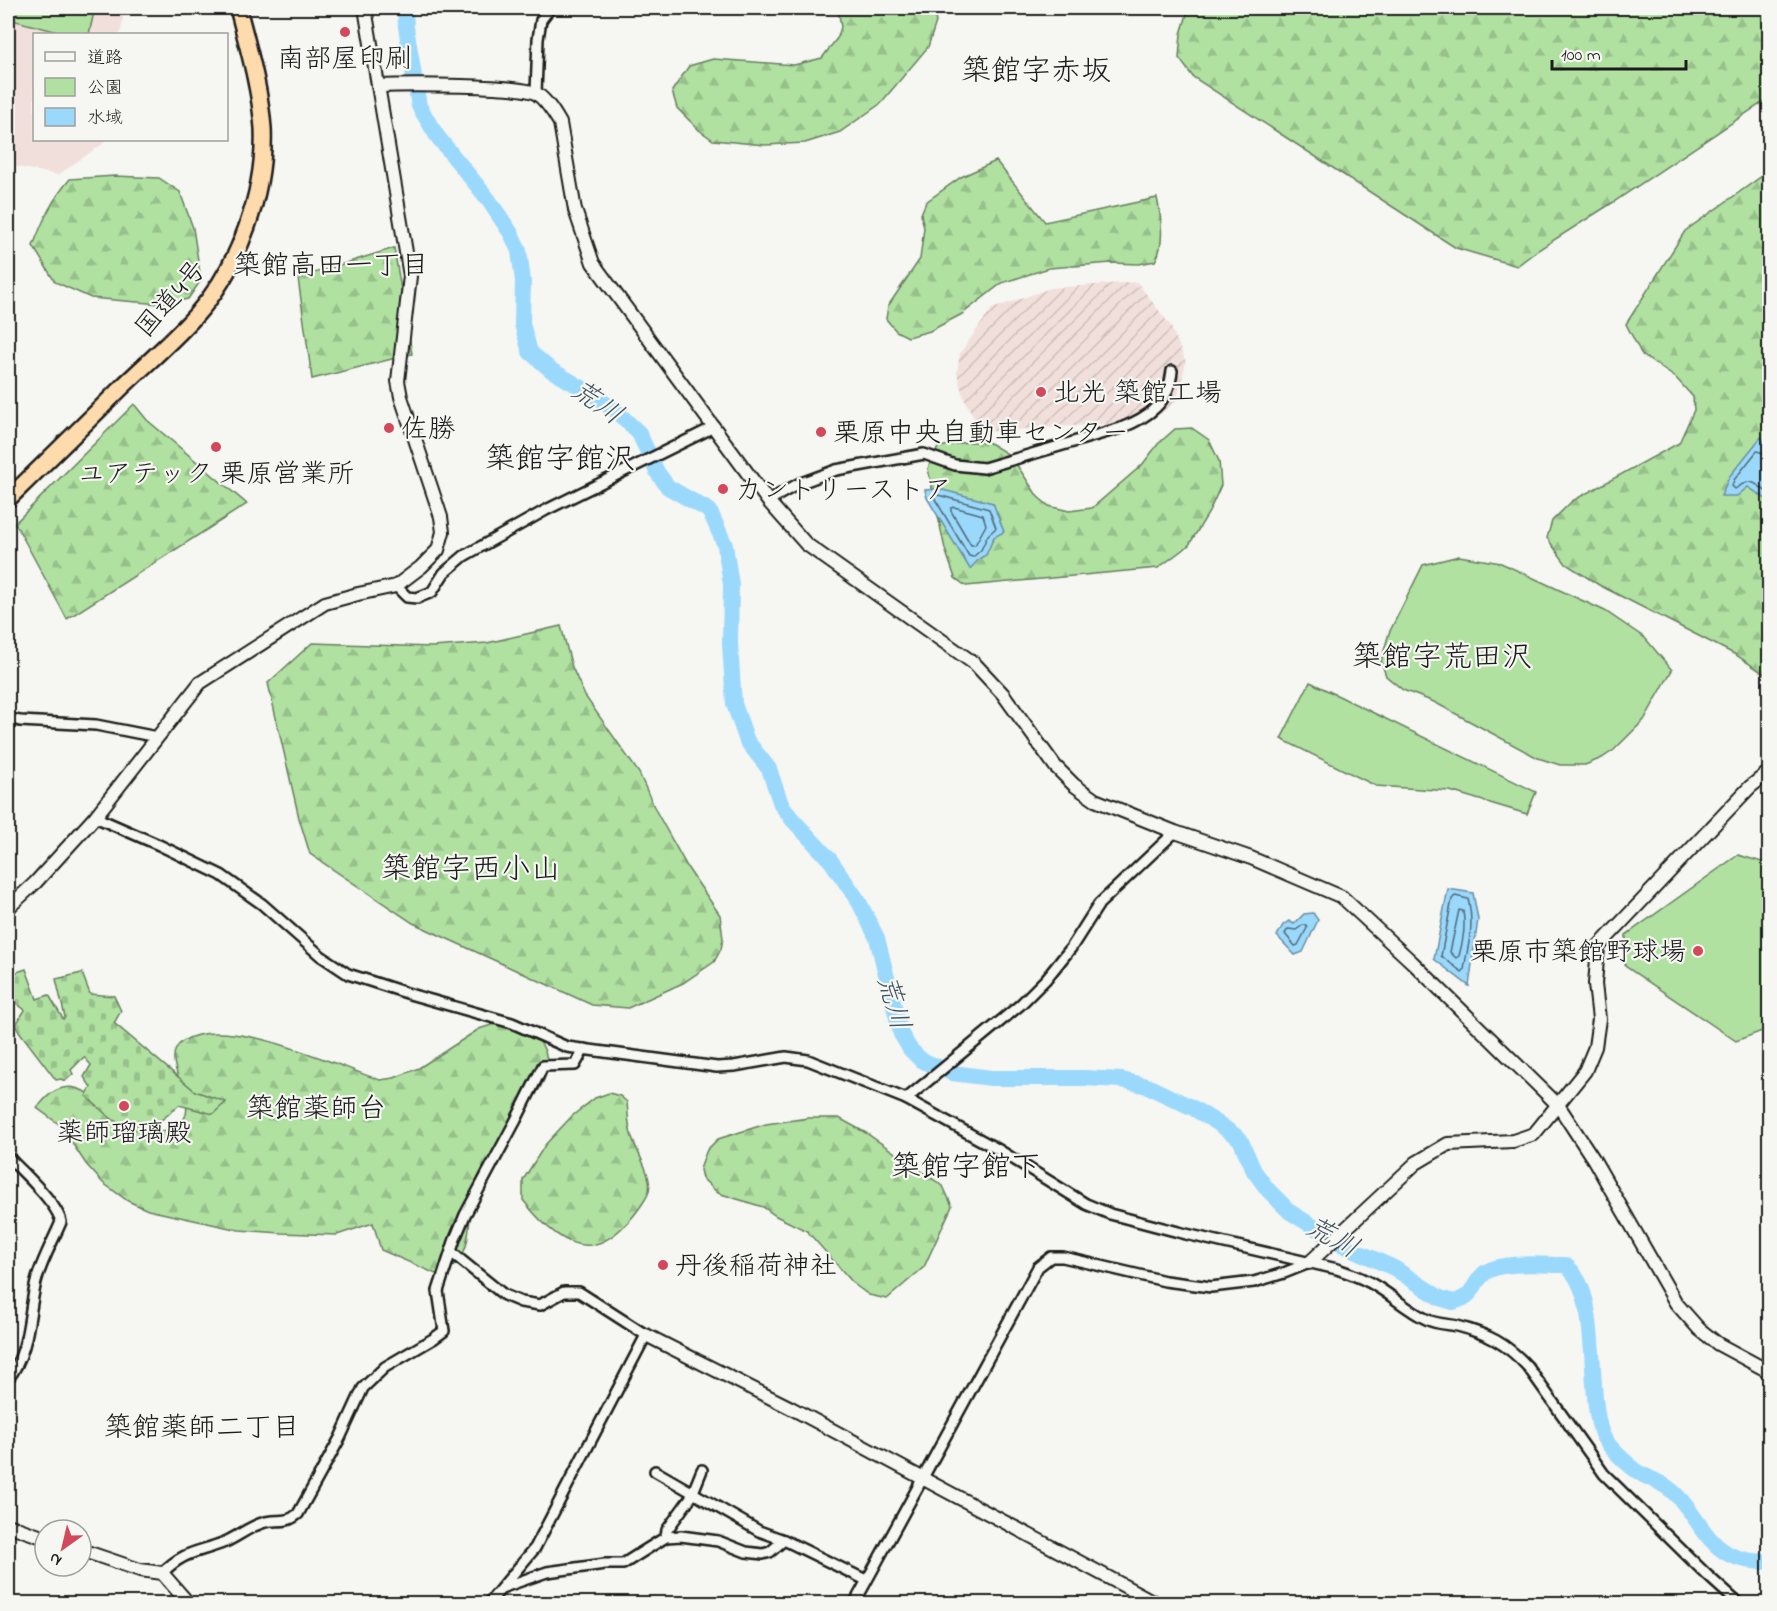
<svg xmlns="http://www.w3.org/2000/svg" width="1777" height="1611" font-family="'Indie Flower','Klee One',sans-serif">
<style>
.built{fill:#f1dfdb}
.industrial{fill:url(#industrial-furrows)}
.forest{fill:url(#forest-firs);stroke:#667e5e;stroke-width:1.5}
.cemetery{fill:url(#cemetery-stones);stroke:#667e5e;stroke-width:1.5}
.green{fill:#b0e1a1;stroke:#667e5e;stroke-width:1.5}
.water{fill:#9bd9fc;stroke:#688da2;stroke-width:1.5}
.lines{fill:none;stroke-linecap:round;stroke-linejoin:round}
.shore{stroke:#4f6876;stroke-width:1.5}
.river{stroke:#9bd9fc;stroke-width:16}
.minor-casing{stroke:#1c1c1c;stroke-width:14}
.tertiary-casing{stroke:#1c1c1c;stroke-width:16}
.trunk-casing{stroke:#1c1c1c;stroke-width:20}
.minor{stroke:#f6f6f2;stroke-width:9}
.tertiary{stroke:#f6f6f2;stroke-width:12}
.trunk{stroke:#fedbac;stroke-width:15}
.poi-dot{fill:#d1495b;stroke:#f6f6f2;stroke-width:2}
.labels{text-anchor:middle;stroke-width:4.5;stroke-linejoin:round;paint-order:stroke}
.poi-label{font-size:27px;fill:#1c1c1c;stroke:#f6f6f2;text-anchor:start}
.street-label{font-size:27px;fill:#1c1c1c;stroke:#f6f6f2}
.neighbourhood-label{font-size:28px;fill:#1c1c1c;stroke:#f6f6f2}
.water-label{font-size:28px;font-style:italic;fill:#42555f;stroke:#f6f6f2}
.quarter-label{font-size:30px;fill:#1c1c1c;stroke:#f6f6f2}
</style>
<defs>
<pattern id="industrial-furrows" width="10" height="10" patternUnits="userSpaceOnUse" patternTransform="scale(1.5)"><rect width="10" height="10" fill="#f1dfdb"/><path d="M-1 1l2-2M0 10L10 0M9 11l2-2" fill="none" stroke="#cebfbb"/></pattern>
<pattern id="forest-firs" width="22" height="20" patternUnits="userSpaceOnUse" patternTransform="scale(1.5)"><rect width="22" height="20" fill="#b0e1a1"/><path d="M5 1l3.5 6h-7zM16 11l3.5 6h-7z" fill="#97c08a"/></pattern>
<pattern id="cemetery-stones" width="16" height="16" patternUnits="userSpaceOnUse" patternTransform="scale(1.5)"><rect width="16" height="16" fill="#b0e1a1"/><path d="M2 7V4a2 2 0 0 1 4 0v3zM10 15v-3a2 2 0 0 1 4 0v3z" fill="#97c08a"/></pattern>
</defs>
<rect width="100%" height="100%" fill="#f6f6f2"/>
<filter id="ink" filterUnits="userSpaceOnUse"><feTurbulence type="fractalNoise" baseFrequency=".0167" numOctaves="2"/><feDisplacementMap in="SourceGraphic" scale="12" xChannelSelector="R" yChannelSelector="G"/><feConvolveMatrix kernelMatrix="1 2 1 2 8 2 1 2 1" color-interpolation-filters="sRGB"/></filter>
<g filter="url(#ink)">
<polygon class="built" points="8,8 125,8 120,34 34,34 34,140 106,140 101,145 58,175 8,165"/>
<polygon class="industrial" points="1137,282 1170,325 1186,362 1177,400 1151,421 981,432 963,396 957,373 960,353 992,309 1051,288"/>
<g class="forest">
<polygon points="838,8 933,8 936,22 928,47 880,104 840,132 805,143 765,145 713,140 699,130 677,108 672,91 689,66 713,59 794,65 822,58 838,37 841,27"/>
<polygon points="1189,8 1769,8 1769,98 1612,203 1538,250 1517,266 1456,248 1193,77 1179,58 1181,34"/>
<path d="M996,161l49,61 112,-24c4,18 9,46 -2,63l-16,3 -28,-1 -62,5 -47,15 -40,31 -32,17 -22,6 -12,-6 -10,-12 2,-13 32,-47 4,-31 -3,-14 5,-12 35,-25z"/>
<polygon points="1769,171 1769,677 1736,655 1599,585 1566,564 1547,538 1552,521 1572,501 1679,443 1694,410 1693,397 1676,378 1642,355 1626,324 1685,231"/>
<path d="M115,176l44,2 21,14 13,36 8,52 -13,19 -28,5 -69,-6 -36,-16 -22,-36c10,-26 18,-45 37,-67z"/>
<polygon points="394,248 412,354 312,379 298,278"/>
<polygon points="134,404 147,420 247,504 67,619 15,523"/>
<polygon points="1192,428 1209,440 1219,461 1221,485 1209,512 1189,545 1158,568 966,586 955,578 945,549 928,469 933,454 939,447 967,442 988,442 1011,456 1038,497 1049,506 1069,511 1092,508 1142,465 1158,444 1175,429"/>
<polygon points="561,626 572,667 585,696 639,773 656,811 689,870 720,915 723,939 721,949 714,962 683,983 628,1008 592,1005 413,923 310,854 299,818 268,683 312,643 432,647 487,643"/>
<path d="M507,1020c23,13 42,19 40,49 -1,21 -35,53 -48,72 -8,13 -19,29 -24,44 -9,24 0,60 -19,79 -4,5 -14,7 -20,10l-55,-24 -8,-27 -36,12 -56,-2 -42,-3 -91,-20 -20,-9 -25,-18 -17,-19 -26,-39 -23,-17c5,-6 12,-15 20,-18 27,-13 50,23 70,34 6,3 16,6 22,7 9,1 19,0 26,-4 35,-18 -22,-66 8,-86 43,-28 152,24 197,39l14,-2 25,-10 60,-39z"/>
<path d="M609,1093l11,3 7,6c1,10 1,22 4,32 4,16 22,41 18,57 -2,8 -17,28 -24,34 -9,9 -21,19 -35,20 -26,3 -53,-27 -67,-45v-20l22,-35 27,-29 23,-18z"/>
<polygon points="808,1118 839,1118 866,1133 943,1186 952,1206 924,1267 887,1299 869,1295 855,1285 807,1231 776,1216 763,1207 718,1193 702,1178 700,1170 703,1160 707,1150 718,1139 766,1124"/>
</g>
<path class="cemetery" d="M26,969l11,30 12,-4 14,24 2,-2 -9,-38 26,-6 8,21 24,2 7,15 -7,12 81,68 31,11 -13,12 -34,-9c-7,6 -14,13 -22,18 -28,20 -52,-10 -71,-27l5,-9 -7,-10 7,-12 -7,-8 -13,13 2,4 -8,7 -4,-2 -5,1 -41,-54 10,-16 -17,-13v-22z"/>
<g class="green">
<polygon points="8,8 95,8 89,34 66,34 8,19"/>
<polygon points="1459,556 1501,563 1605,611 1645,638 1672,670 1644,720 1614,750 1602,758 1585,765 1560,765 1538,758 1434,702 1403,690 1386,676 1381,661 1389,633 1423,565"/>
<polygon points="1310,682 1536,792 1527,814 1450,791 1376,786 1281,739"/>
<polygon points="1738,855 1769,864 1770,1028 1736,1041 1625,966 1626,935"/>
</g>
<g class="water">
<polygon points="1761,437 1769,452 1769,501 1748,487 1737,496 1721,496 1729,477"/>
<polygon points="939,489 993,503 1004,532 994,537 986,555 980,558 970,569 927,498 925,490"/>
<polygon points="1448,889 1473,893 1478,919 1469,986 1434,959"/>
<polygon points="1313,913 1318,920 1303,952 1295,955 1277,936 1283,925 1289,921 1294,924 1304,914"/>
</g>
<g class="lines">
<g class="shore">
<path d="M1770,455l-13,-4 -23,29 -2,6 3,3c18,-13 18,-6 35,5"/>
<polygon points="938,495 989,509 996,528 988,535 981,550 973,557 969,556 935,499 935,496"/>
<polygon points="954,507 983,515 986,525 975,545 971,545 951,511 951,508"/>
<path d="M1455,896l13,3c7,28 0,44 -4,71l-2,2 -21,-16 11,-57z"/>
<path d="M1459,910l4,1c3,15 0,31 -4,45l-3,2 -6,-6z"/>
<polygon points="1303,925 1306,925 1307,928 1298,945 1295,946 1285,934 1288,929 1296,930"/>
</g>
<path class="river" d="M405,8l1,19 13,79 18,30 51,63 24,36 7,16 4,30 -1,43 8,28 21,18 36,21 29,20 23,22 18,39 11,15 40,23 4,6 13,29 6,40 -1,59 4,60 13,37 22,28 12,35 11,15 39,42 28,41 18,36 24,96 9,15 11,11 31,13 39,5h93l38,2 25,6 46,22 26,16 21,15 14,32 14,19 22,22 53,33 51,23 46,30 13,4c24,-6 18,-19 33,-30 16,-11 59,-7 79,-7 37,25 21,127 37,169 4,11 28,33 38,39 11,7 22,9 32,18 23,19 30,49 58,64 13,6 25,7 40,7"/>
<defs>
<g id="minor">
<polyline points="536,93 538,39 541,20 550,8"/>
<path d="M768,501l30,-17 38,-14 88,-16 31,11 29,3 137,-40c28,-11 48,-25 51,-57"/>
<polyline points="396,586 407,597 417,598 432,592 444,573 464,556 546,510 714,427"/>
<polyline points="8,718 20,721 96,725 157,737"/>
<path d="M95,817l64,28 62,30 41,29 59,52 27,18 65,21 99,28 55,24 150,20 17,-1 52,-9 22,3 98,39 93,51 87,54 24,10 76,20 151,35c15,5 29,10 42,19 16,10 30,23 47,31 9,5 21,5 31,7 31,8 49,17 71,41l76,107 103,101 32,29"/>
<polyline points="906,1099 1020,1005 1046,979 1071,948 1099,904 1175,832"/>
<path d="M8,1157c14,14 49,46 53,65 -8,19 -20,40 -25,60 -8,33 -6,69 -28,97"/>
<polyline points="451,1252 504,1295 521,1302 540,1305 564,1292 579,1292 646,1335 535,1548 488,1604"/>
<polyline points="655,1471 759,1531 784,1540 866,1580"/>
<polyline points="666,1537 667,1530 691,1497 702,1470"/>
<path d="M162,1573c23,-23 36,-20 63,-31 12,-5 24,-15 37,-19 15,-5 23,2 36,-9l42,-76 23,-50 22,-21 48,-28 11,-8 -6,-40 17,-52 10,-24 51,-95 27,-54 32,-1 9,-16"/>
<polyline points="504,1587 547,1572 605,1564 623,1564 666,1537 681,1536 718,1541 746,1552 763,1554 770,1552 784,1540"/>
<polyline points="854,1604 1038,1267 1051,1257 1063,1257 1165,1281 1211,1287 1254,1282 1284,1273 1309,1263"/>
</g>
<g id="tertiary">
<path d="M378,86c24,-1 145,-2 159,8 10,7 17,19 23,29l15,87 18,53 175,238 38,43 169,120 28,30 52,72 19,19 21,15 80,32 76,26 91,39 70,65 146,143 36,55 82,143 23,26 19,15 52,28"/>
<polyline points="8,908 35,883 95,817 200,683 325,603 358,594 396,586 421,567 438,550 443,532 441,517 401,397 398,381 410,276 365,8"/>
<polyline points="1309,1263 1416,1163 1448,1144 1513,1141 1534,1134 1585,1071 1595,1047 1599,1019 1595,984 1598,947 1750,787 1770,771"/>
<polyline points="646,1335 791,1408 1158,1604"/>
<polyline points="8,1525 45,1538"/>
<polyline points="81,1550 140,1570 162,1573 189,1604"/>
</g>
<path id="trunk" d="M8,499c38,-37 76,-74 114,-112 25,-24 52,-47 75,-73 42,-47 69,-123 66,-186 -3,-40 -15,-81 -25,-120"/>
</defs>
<use href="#minor" class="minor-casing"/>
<use href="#tertiary" class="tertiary-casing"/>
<use href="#trunk" class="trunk-casing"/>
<use href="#minor" class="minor"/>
<use href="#tertiary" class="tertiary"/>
<use href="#trunk" class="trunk"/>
</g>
</g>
<g class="poi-dot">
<circle cx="345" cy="32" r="6"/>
<circle cx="1041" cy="392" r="6"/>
<circle cx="389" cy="428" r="6"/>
<circle cx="821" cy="432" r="6"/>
<circle cx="216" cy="447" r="6"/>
<circle cx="723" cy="489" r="6"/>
<circle cx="1698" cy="951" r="6"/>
<circle cx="124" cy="1106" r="6"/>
<circle cx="663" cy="1265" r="6"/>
</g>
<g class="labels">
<g class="poi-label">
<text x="345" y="67" text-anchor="middle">南部屋印刷</text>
<text x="1053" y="401">北光 築館工場</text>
<text x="401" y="437">佐勝</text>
<text x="833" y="441">栗原中央自動車センター</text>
<text x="216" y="482" text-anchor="middle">ユアテック 栗原営業所</text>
<text x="735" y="498">カントリーストア</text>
<text x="1686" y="960" text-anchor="end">栗原市築館野球場</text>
<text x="124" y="1141" text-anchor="middle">薬師瑠璃殿</text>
<text x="675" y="1274">丹後稲荷神社</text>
</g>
<g class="street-label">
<text transform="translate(170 298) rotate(-49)" y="9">国道4号</text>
</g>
<g class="neighbourhood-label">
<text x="331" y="274">築館高田一丁目</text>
<text x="316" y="1117">築館薬師台</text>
<text x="202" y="1436">築館薬師二丁目</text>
</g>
<g class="water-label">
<text transform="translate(598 401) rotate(35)" y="10">荒川</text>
<text transform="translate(895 1002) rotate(74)" y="10">荒川</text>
<text transform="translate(1333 1236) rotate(29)" y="10">荒川</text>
</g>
<g class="quarter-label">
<text x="1036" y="80">築館字赤坂</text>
<text x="560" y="468">築館字館沢</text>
<text x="1442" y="666">築館字荒田沢</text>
<text x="471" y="878">築館字西小山</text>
<text x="966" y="1176">築館字館下</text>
</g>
</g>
<rect width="1777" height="1611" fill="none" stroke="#f6f6f2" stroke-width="30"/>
<rect x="15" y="15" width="1747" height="1581" fill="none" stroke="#1c1c1c" stroke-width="2" filter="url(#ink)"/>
<rect x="33" y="33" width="195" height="108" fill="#f6f6f2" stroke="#9f9f9c" stroke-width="1.5"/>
<rect x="45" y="52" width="30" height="9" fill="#f6f6f2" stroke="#9f9f9c" stroke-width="1.5"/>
<text x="87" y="63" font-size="18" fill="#1c1c1c">道路</text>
<rect x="45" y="78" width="30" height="18" fill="#b0e1a1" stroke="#9f9f9c" stroke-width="1.5"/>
<text x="87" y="93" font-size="18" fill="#1c1c1c">公園</text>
<rect x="45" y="108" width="30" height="18" fill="#9bd9fc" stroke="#9f9f9c" stroke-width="1.5"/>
<text x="87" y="123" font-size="18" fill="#1c1c1c">水域</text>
<g transform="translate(63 1548) rotate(214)"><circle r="28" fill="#f6f6f2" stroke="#9f9f9c" stroke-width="1.5"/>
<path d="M0-4.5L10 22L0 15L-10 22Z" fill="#d1495b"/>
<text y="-9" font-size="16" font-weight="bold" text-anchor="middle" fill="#1c1c1c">N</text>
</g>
<path d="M1552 60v9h134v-9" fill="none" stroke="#1c1c1c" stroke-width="3"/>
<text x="1561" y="60" font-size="18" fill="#1c1c1c" stroke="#f6f6f2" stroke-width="4.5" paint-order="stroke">100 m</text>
</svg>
